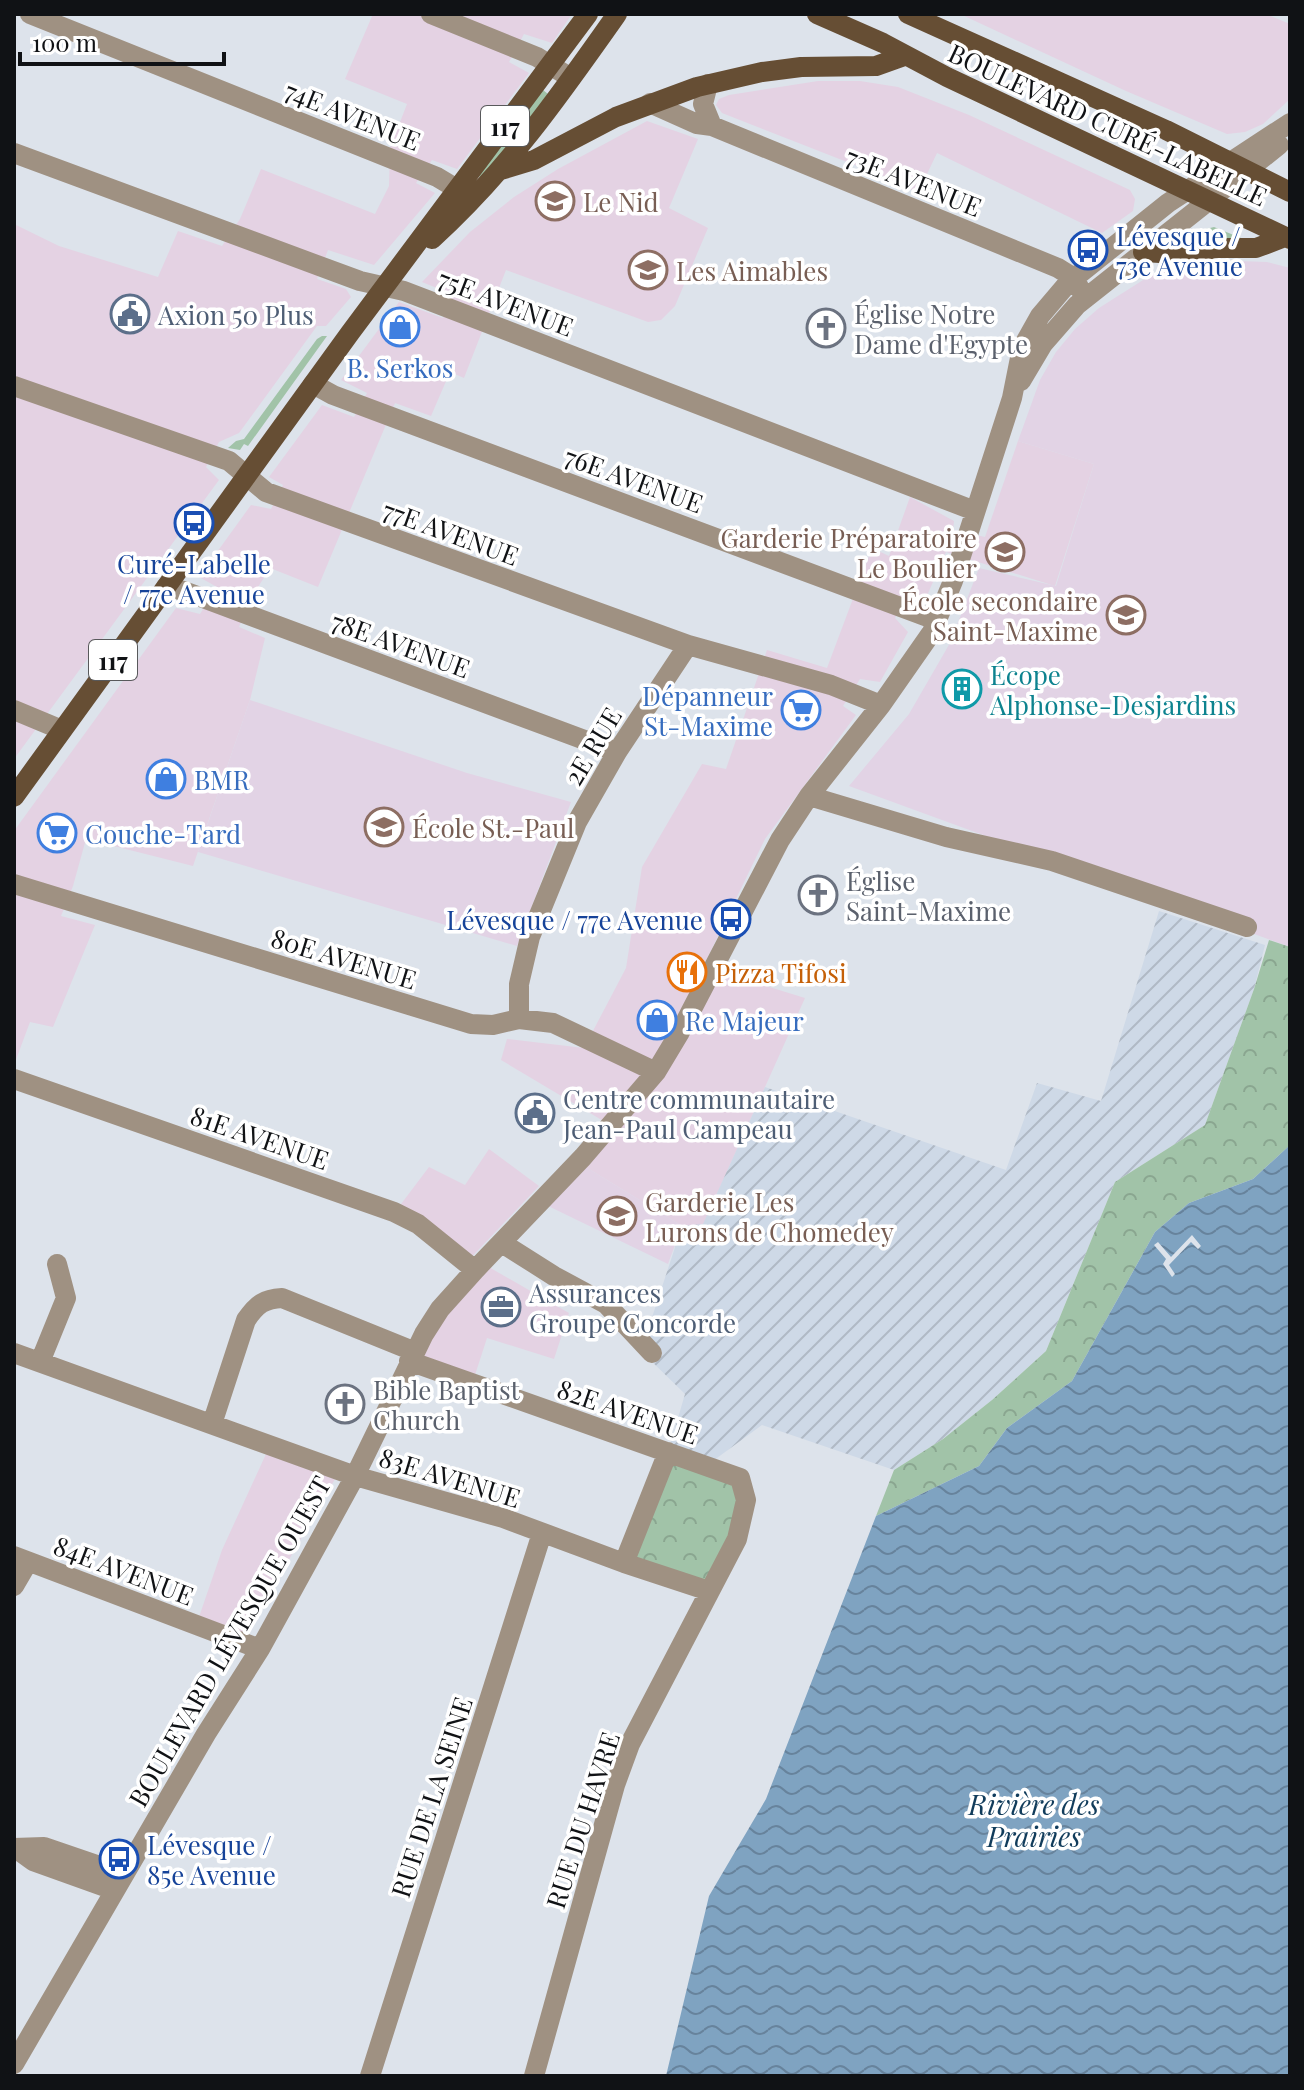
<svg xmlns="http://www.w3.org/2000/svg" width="1304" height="2090" viewBox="0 0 1304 2090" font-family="'Playfair Display',serif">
	<defs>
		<pattern id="industrial-furrows" width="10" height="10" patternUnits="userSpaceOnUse" patternTransform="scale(2)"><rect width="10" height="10" fill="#ced9e7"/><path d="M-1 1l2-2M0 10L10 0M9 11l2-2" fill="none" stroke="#b0b9c5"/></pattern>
		<pattern id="forest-crowns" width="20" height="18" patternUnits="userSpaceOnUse" patternTransform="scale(2)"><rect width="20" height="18" fill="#a1c3a8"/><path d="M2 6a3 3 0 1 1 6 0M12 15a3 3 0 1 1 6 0" fill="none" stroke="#8aa690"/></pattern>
		<pattern id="water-waves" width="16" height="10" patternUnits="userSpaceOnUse" patternTransform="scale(2)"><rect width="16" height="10" fill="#7fa3c1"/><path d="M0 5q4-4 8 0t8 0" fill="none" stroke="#67839c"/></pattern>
	</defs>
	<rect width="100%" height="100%" fill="#dde3eb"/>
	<path fill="#e4d2e3" d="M373 14H572L552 43 524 34 509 62 529 73 457 169 432 160 416 183 435 193 374 265 328 250 317 279 346 289 351 297 326 326H317L239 433 219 442 206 467 219 480 14 759V224L59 246 158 277 178 231 222 246 240 219 261 169 375 214 389 186 390 148 407 104 345 79Z
		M960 14H1266L1290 24V99L1263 124 1245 132 1227 134 1126 91Z
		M818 81H860L898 87 969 115 1130 190 1135 199 1133 211 1102 233 937 153 918 193 888 178 722 113 716 105 719 99 729 95Z
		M647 121 698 139 669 208 708 228 675 306 661 320 648 322 506 270 464 378 450 372 431 416 395 403 318 587 270 568 250 600 239 627 265 638 250 700 193 866 86 839 73 886 61 916 95 925 53 1027 30 1022 14 1065V831L176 608 200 614 217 587 199 577 251 505 271 509 283 485 269 477 322 405 354 417 367 393 341 380 399 302 443 318 449 293 422 282 470 232 514 197 558 169Z
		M1018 441 1094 464 1055 586 946 552 926 598 907 595 895 618 908 632 880 682 860 679 843 706 856 715 765 839 701 971 727 974 805 998 703 1225 682 1226 584 1166 605 1122 501 1060 507 1039 584 1048 626 968 642 867 702 764 726 769 767 650 827 668 872 548 889 556 910 497 954 521 953 530 985 537Z
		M489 1149 539 1186 464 1265 395 1212 429 1167 465 1185Z
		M487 1266 569 1313 554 1359 487 1338 475 1375 419 1356 451 1305Z
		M266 1454 335 1479 246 1635 199 1617 222 1550Z"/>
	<path fill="url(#industrial-furrows)" d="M1159 911 1265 945 1254 989 1205 1125 1115 1182 1046 1351 992 1400 943 1439 894 1470 762 1425 706 1466 668 1452 685 1394 641 1351 682 1226 703 1224 765 1087 1006 1170 1037 1083 1101 1101Z"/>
	<path fill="#e2d3e5" d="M1206 260 1267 262 1290 268V947L849 786 909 714 950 643 979 568 1056 586 1094 464 1018 441 1040 380 1056 352 1075 329 1099 308 1151 275Z
		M250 700 467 773 571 802 517 946 198 852Z
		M584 1166 682 1226 668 1264 546 1205Z"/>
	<path fill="#a1c3a8" d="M543 90 548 94 491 169 480 177 478 175Z
		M1214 227 1241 238 1192 247 1190 241 1206 229Z
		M322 336H327L248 446 244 444 240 450 228 448 236 441 244 439 317 339Z"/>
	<path fill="url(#forest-crowns)" d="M1269 940 1290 947V1145L1253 1179 1189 1203 1155 1232 1072 1381 1007 1428 979 1466 876 1516 894 1470 943 1439 992 1400 1046 1351 1115 1182 1205 1125 1254 989Z
		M668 1452 740 1478 746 1500 709 1591 624 1563Z"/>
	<path fill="url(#water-waves)" d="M1290 1145V2076H666L709 1896 766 1799 876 1516 979 1466 1007 1428 1072 1381 1155 1232 1189 1203 1253 1179Z"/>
	<path fill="#dde3eb" d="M1192 1235 1201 1246 1198 1249 1191 1242 1169 1265 1175 1274 1172 1277 1163 1264 1166 1259 1154 1245 1158 1242 1171 1257Z"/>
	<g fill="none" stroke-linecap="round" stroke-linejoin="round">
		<path stroke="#9f9182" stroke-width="20" d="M30 14 437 177 472 198
			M431 14 537 57 571 78
			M708 84 703 104 712 126
			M650 103 697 124 712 126 1058 268 1074 278 1085 298
			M14 153 360 281 404 291 975 511
			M1021 381 1043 344 1077 305 1279 145
			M313 384 333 395 938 621
			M14 386 229 461 266 492 688 645 831 685 881 705
			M166 587 184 591 617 752
			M14 710 62 730
			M809 796 946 837 1052 861 1247 927
			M14 884 471 1024 493 1025 519 1019 553 1023 656 1072
			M519 1019V984L530 937 577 822 617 752 688 645
			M14 1079 394 1212 418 1224 475 1270
			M502 1243 554 1276 606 1304 652 1353
			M14 1353 355 1476 503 1518 624 1563 709 1591
			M409 1361 740 1478 746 1500 737 1539 630 1744 615 1785 534 2076
			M40 1362 66 1298 57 1264
			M212 1424 246 1320C257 1304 264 1299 282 1298L413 1351
			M14 1556 260 1649
			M624 1563 668 1452
			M14 1586 28 1562
			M14 1848 44 1847 123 1874
			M15 1848 33 1861 114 1890
			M14 2064 206 1734 260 1649 355 1476 424 1334 440 1309 475 1270 583 1157 656 1072 680 1032 780 840 809 796 881 705 932 632 953 581 1012 398 1022 348 1040 316 1068 283 1168 203 1290 123
			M370 2076 542 1533"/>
		<path stroke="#664e34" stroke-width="20" d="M817 14 883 43 947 77 1290 239
			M908 14 1166 130 1290 192
			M501 170 534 160 616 117 697 87 762 72 801 67 876 66 904 56
			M432 239C506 172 560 95 617 14
			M1143 252 1177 254 1217 248H1256L1285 237
			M14 797 350 333 588 14"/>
	</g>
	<defs>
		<g id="school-ring" transform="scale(2)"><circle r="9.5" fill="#fff" stroke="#8d6e63" stroke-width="1.5"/><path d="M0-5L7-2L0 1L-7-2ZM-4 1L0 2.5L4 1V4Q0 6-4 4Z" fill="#8d6e63"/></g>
		<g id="bus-ring" transform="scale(2)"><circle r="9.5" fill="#fff" stroke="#1a4fb4" stroke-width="1.5"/><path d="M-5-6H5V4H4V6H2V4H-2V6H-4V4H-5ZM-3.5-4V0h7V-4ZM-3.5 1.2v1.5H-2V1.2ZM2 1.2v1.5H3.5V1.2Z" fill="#1a4fb4"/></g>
		<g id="civic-ring" transform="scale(2)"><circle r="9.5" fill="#fff" stroke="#5c6f8a" stroke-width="1.5"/><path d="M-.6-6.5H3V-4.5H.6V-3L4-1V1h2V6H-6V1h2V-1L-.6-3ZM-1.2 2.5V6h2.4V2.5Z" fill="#5c6f8a"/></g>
		<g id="shop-ring" transform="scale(2)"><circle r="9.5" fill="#fff" stroke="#3f7fe0" stroke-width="1.5"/><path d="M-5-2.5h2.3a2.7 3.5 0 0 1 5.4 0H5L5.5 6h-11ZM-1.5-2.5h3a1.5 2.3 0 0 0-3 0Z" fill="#3f7fe0"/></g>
		<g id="church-ring" transform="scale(2)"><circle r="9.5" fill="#fff" stroke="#6b7280" stroke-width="1.5"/><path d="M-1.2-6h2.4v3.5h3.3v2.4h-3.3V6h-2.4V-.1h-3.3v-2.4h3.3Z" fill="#6b7280"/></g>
		<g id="building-ring" transform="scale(2)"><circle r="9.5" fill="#fff" stroke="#0f9aa8" stroke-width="1.5"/><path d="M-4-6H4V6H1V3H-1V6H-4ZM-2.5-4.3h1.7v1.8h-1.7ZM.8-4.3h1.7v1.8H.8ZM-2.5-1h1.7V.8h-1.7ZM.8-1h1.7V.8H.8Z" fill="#0f9aa8"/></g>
		<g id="supermarket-ring" transform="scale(2)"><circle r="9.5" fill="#fff" stroke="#3f7fe0" stroke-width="1.5"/><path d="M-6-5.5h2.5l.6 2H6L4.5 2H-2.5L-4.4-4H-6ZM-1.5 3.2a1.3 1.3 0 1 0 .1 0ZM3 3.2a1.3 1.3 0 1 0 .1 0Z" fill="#3f7fe0"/></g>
		<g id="restaurant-ring" transform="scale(2)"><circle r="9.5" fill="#fff" stroke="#e8710a" stroke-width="1.5"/><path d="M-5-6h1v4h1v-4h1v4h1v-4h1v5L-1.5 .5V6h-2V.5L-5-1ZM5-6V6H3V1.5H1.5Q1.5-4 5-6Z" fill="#e8710a"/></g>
		<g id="office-ring" transform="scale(2)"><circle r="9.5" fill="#fff" stroke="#5c6f8a" stroke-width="1.5"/><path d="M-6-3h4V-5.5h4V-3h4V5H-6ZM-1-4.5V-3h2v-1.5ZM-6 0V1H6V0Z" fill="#5c6f8a"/></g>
	</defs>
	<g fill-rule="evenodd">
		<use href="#school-ring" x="555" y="201"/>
		<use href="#bus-ring" x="1088" y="250"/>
		<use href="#school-ring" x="648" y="270"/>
		<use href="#civic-ring" x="130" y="314"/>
		<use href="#shop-ring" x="400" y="327"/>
		<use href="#church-ring" x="826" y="328"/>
		<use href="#bus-ring" x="194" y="523"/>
		<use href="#school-ring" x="1005" y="552"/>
		<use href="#school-ring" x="1126" y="615"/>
		<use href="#building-ring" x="962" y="689"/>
		<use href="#supermarket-ring" x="801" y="710"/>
		<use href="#shop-ring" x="166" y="779"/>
		<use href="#school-ring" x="384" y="827"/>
		<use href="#supermarket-ring" x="57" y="833"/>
		<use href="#church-ring" x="818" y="895"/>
		<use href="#bus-ring" x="731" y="919"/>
		<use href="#restaurant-ring" x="687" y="972"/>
		<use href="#shop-ring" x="657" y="1020"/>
		<use href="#civic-ring" x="535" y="1113"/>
		<use href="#school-ring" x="617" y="1216"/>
		<use href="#office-ring" x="501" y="1307"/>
		<use href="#church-ring" x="345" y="1404"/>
		<use href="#bus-ring" x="119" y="1859"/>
	</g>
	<g text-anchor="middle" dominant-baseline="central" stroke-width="7" stroke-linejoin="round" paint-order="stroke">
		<g fill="#fff" stroke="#58595b" stroke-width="2">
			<rect x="481" y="106" width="48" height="40" rx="6"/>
			<rect x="89" y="640" width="48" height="40" rx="6"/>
		</g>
		<g font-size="24" font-weight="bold" fill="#101215">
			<text x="505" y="126">117</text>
			<text x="113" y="660">117</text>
		</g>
		<g font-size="26" fill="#101215" stroke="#fff">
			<text transform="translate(353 115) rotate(22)">74E AVENUE</text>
			<text transform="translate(1108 124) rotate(25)">BOULEVARD CURÉ-LABELLE</text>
			<text transform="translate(914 181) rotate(22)">73E AVENUE</text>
			<text transform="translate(506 302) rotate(21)">75E AVENUE</text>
			<text transform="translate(634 479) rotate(20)">76E AVENUE</text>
			<text transform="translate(451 532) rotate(20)">77E AVENUE</text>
			<text transform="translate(401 644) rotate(20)">78E AVENUE</text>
			<text transform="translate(592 746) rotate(-59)">2E RUE</text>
			<text transform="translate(344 958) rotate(17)">80E AVENUE</text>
			<text transform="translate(260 1137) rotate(19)">81E AVENUE</text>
			<text transform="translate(628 1411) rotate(19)">82E AVENUE</text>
			<text transform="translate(450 1477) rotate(17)">83E AVENUE</text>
			<text transform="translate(124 1570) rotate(21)">84E AVENUE</text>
			<text transform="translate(229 1641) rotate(-60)">BOULEVARD LÉVESQUE OUEST</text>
			<text transform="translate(431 1797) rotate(-72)">RUE DE LA SEINE</text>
			<text transform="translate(582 1820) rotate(-72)">RUE DU HAVRE</text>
		</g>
		<g font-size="26" fill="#785e54" stroke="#fff" text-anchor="start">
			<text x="583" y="201">Le Nid</text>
			<text x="676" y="270">Les Aimables</text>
			<text x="977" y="537" text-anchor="end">Garderie Préparatoire<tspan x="977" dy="30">Le Boulier</tspan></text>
			<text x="1098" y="600" text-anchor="end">École secondaire<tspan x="1098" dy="30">Saint-Maxime</tspan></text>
			<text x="412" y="827">École St.-Paul</text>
			<text x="645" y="1201">Garderie Les<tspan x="645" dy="30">Lurons de Chomedey</tspan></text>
		</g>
		<g font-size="26" fill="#164399" stroke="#fff" text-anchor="start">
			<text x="1116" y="235">Lévesque /<tspan x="1116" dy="30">73e Avenue</tspan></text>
			<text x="194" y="563" text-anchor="middle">Curé-Labelle<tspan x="194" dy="30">/ 77e Avenue</tspan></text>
			<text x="703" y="919" text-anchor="end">Lévesque / 77e Avenue</text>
			<text x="147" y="1844">Lévesque /<tspan x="147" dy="30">85e Avenue</tspan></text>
		</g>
		<g font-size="26" fill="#5b616d" stroke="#fff" text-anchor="start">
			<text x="854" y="313">Église Notre<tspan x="854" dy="30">Dame d'Egypte</tspan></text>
			<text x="846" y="880">Église<tspan x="846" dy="30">Saint-Maxime</tspan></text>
			<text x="373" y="1389">Bible Baptist<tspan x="373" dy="30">Church</tspan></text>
		</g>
		<g font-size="26" fill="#4e5e75" stroke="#fff" text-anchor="start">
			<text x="158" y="314">Axion 50 Plus</text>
			<text x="563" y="1098">Centre communautaire<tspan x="563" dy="30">Jean-Paul Campeau</tspan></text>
			<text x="529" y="1292">Assurances<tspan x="529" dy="30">Groupe Concorde</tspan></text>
		</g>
		<g font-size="26" fill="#366cbe" stroke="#fff" text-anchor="start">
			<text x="400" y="367" text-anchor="middle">B. Serkos</text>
			<text x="773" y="695" text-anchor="end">Dépanneur<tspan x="773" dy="30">St-Maxime</tspan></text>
			<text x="194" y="779">BMR</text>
			<text x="85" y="833">Couche-Tard</text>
			<text x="685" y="1020">Re Majeur</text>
		</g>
		<g font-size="26" fill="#0d838f" stroke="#fff" text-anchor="start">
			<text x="990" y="674">Écope<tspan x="990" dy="30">Alphonse-Desjardins</tspan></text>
		</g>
		<g font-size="26" fill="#c56008" stroke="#fff" text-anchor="start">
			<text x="715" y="972">Pizza Tifosi</text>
		</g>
		<g font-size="28" font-style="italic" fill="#113c5b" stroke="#fff">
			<text x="1034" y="1803">Rivière des<tspan x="1034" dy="32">Prairies</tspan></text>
		</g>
	</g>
	<rect width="1304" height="2090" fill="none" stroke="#101215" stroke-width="32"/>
	<path d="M20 52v12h204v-12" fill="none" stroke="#101215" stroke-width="4"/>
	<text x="32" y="52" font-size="24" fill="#101215" stroke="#ffffff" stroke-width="6" paint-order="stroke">100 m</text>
</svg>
